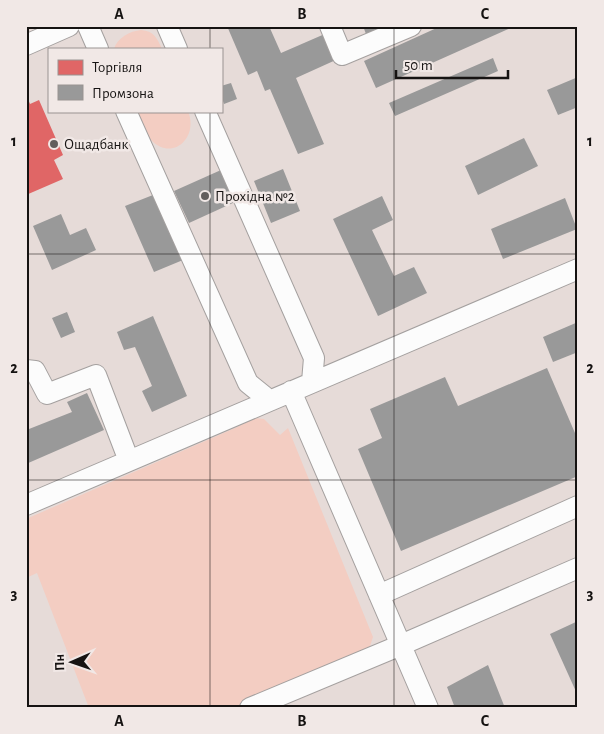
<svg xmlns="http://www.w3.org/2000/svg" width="604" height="734" viewBox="0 0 604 734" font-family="'Alegreya Sans',sans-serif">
	<rect width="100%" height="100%" fill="#eee9e9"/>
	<path fill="#e6dbd8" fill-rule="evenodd" d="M26 26H578V708H26ZM49 49H221V111H49Z"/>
	<path fill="#f3cdc2" d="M141 30C154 31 157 38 162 49H114C117 38 130 31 141 30Z
		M137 111H188C199 138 172 162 151 140 144 133 141 120 137 111Z
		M255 418 264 419 280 435 288 428 373 637 369 649 360 655 234 708H89L37 573 26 578V519L235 428Z"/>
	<path fill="#e06666" d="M26 94 30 104 39 100 63 155 54 160 63 179 26 195Z"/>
	<path fill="#999" d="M227 26H269L281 53 327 33 338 59 296 78 324 144 298 154 270 89 265 91 257 71 248 75Z
		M363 26H385L366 34Z
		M441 26H515L376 88 364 61Z
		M493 58 498 71 395 116 389 103Z
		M578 77V107L558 115 547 90Z
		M231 83 237 99 224 104 221 95V86Z
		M524 138 538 166 478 195 465 166Z
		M283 169 300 211 271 223 254 181Z
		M221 170 235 202 189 223 174 191Z
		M153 195 183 260 154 272 125 206Z
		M382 196 393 220 372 230 394 276 414 267 427 293 378 316 333 219Z
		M565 198 577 229 503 259 491 229Z
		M61 214 70 235 86 228 96 250 52 270 33 226Z
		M67 312 75 332 61 338 52 318Z
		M153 316 187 396 152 412 142 391 152 386 135 347 124 350 117 332Z
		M578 322V352L553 362 543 337Z
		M547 368 578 440V476L401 551 358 449 382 438 370 409 445 377 458 406Z
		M87 393 104 430 26 464V422L29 429 72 412 67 402Z
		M578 621V696L550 634Z
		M488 665 505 708H455L447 687Z"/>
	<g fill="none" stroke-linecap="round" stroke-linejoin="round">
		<g stroke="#a4a09f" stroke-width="22">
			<path id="minor" d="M88 26 98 49
				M167 26 177 49
				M330 26 342 55 411 26
				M26 45 69 26
				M126 111 248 383 269 400
				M205 111 314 358 312 382
				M26 370 35 371 47 394 96 375 129 461
				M291 391 428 708
				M26 505 578 269
				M379 595 578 506
				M250 708 401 645 578 568"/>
		</g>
		<use href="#minor" stroke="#fcfcfc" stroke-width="20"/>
	</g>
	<path fill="none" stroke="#161312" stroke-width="1" stroke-opacity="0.55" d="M210 26V49M394 26V708M210 111V708M26 254H578M26 480H578"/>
	<g fill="#625e5d" stroke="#f1e8e6" stroke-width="2">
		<circle cx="54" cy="144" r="5"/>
		<circle cx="205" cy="196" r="5"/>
	</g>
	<g text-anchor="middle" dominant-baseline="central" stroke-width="5" stroke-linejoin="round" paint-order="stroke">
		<g font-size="15" fill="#161312" stroke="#f1e8e6" text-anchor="start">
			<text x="64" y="144">Ощадбанк</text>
			<text x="215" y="196">Прохідна №2</text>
		</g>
	</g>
	<rect width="604" height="734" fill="none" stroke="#f1e8e6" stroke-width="55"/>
	<rect x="48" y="48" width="175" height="65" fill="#f1e8e6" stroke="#999391"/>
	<rect x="58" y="60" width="25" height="15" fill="#e06666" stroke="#999391"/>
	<text x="92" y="72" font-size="15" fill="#161312">Торгівля</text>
	<rect x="58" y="85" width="25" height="15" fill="#999999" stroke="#999391"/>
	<text x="92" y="98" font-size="15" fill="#161312">Промзона</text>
	<g transform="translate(72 662) rotate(268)" stroke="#f1e8e6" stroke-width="4" paint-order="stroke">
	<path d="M0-4L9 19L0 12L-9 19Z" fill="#161312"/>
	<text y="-8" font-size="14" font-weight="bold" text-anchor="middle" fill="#161312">Пн</text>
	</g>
	<path d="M396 70v8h112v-8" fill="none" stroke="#161312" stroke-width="2.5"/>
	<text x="404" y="70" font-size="15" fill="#161312" stroke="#f1e8e6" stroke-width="4" paint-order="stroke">50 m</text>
	<rect x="28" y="28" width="548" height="678" fill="none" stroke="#161312" stroke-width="2"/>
	<g font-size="16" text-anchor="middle" font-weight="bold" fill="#161312">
		<text x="119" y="19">A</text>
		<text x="302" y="19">B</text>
		<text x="485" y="19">C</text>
		<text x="14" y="146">1</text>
		<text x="590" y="146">1</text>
		<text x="14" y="373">2</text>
		<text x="590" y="373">2</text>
		<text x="14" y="599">3</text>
		<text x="590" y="599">3</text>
		<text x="119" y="726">A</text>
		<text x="302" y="726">B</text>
		<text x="485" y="726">C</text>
	</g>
</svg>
